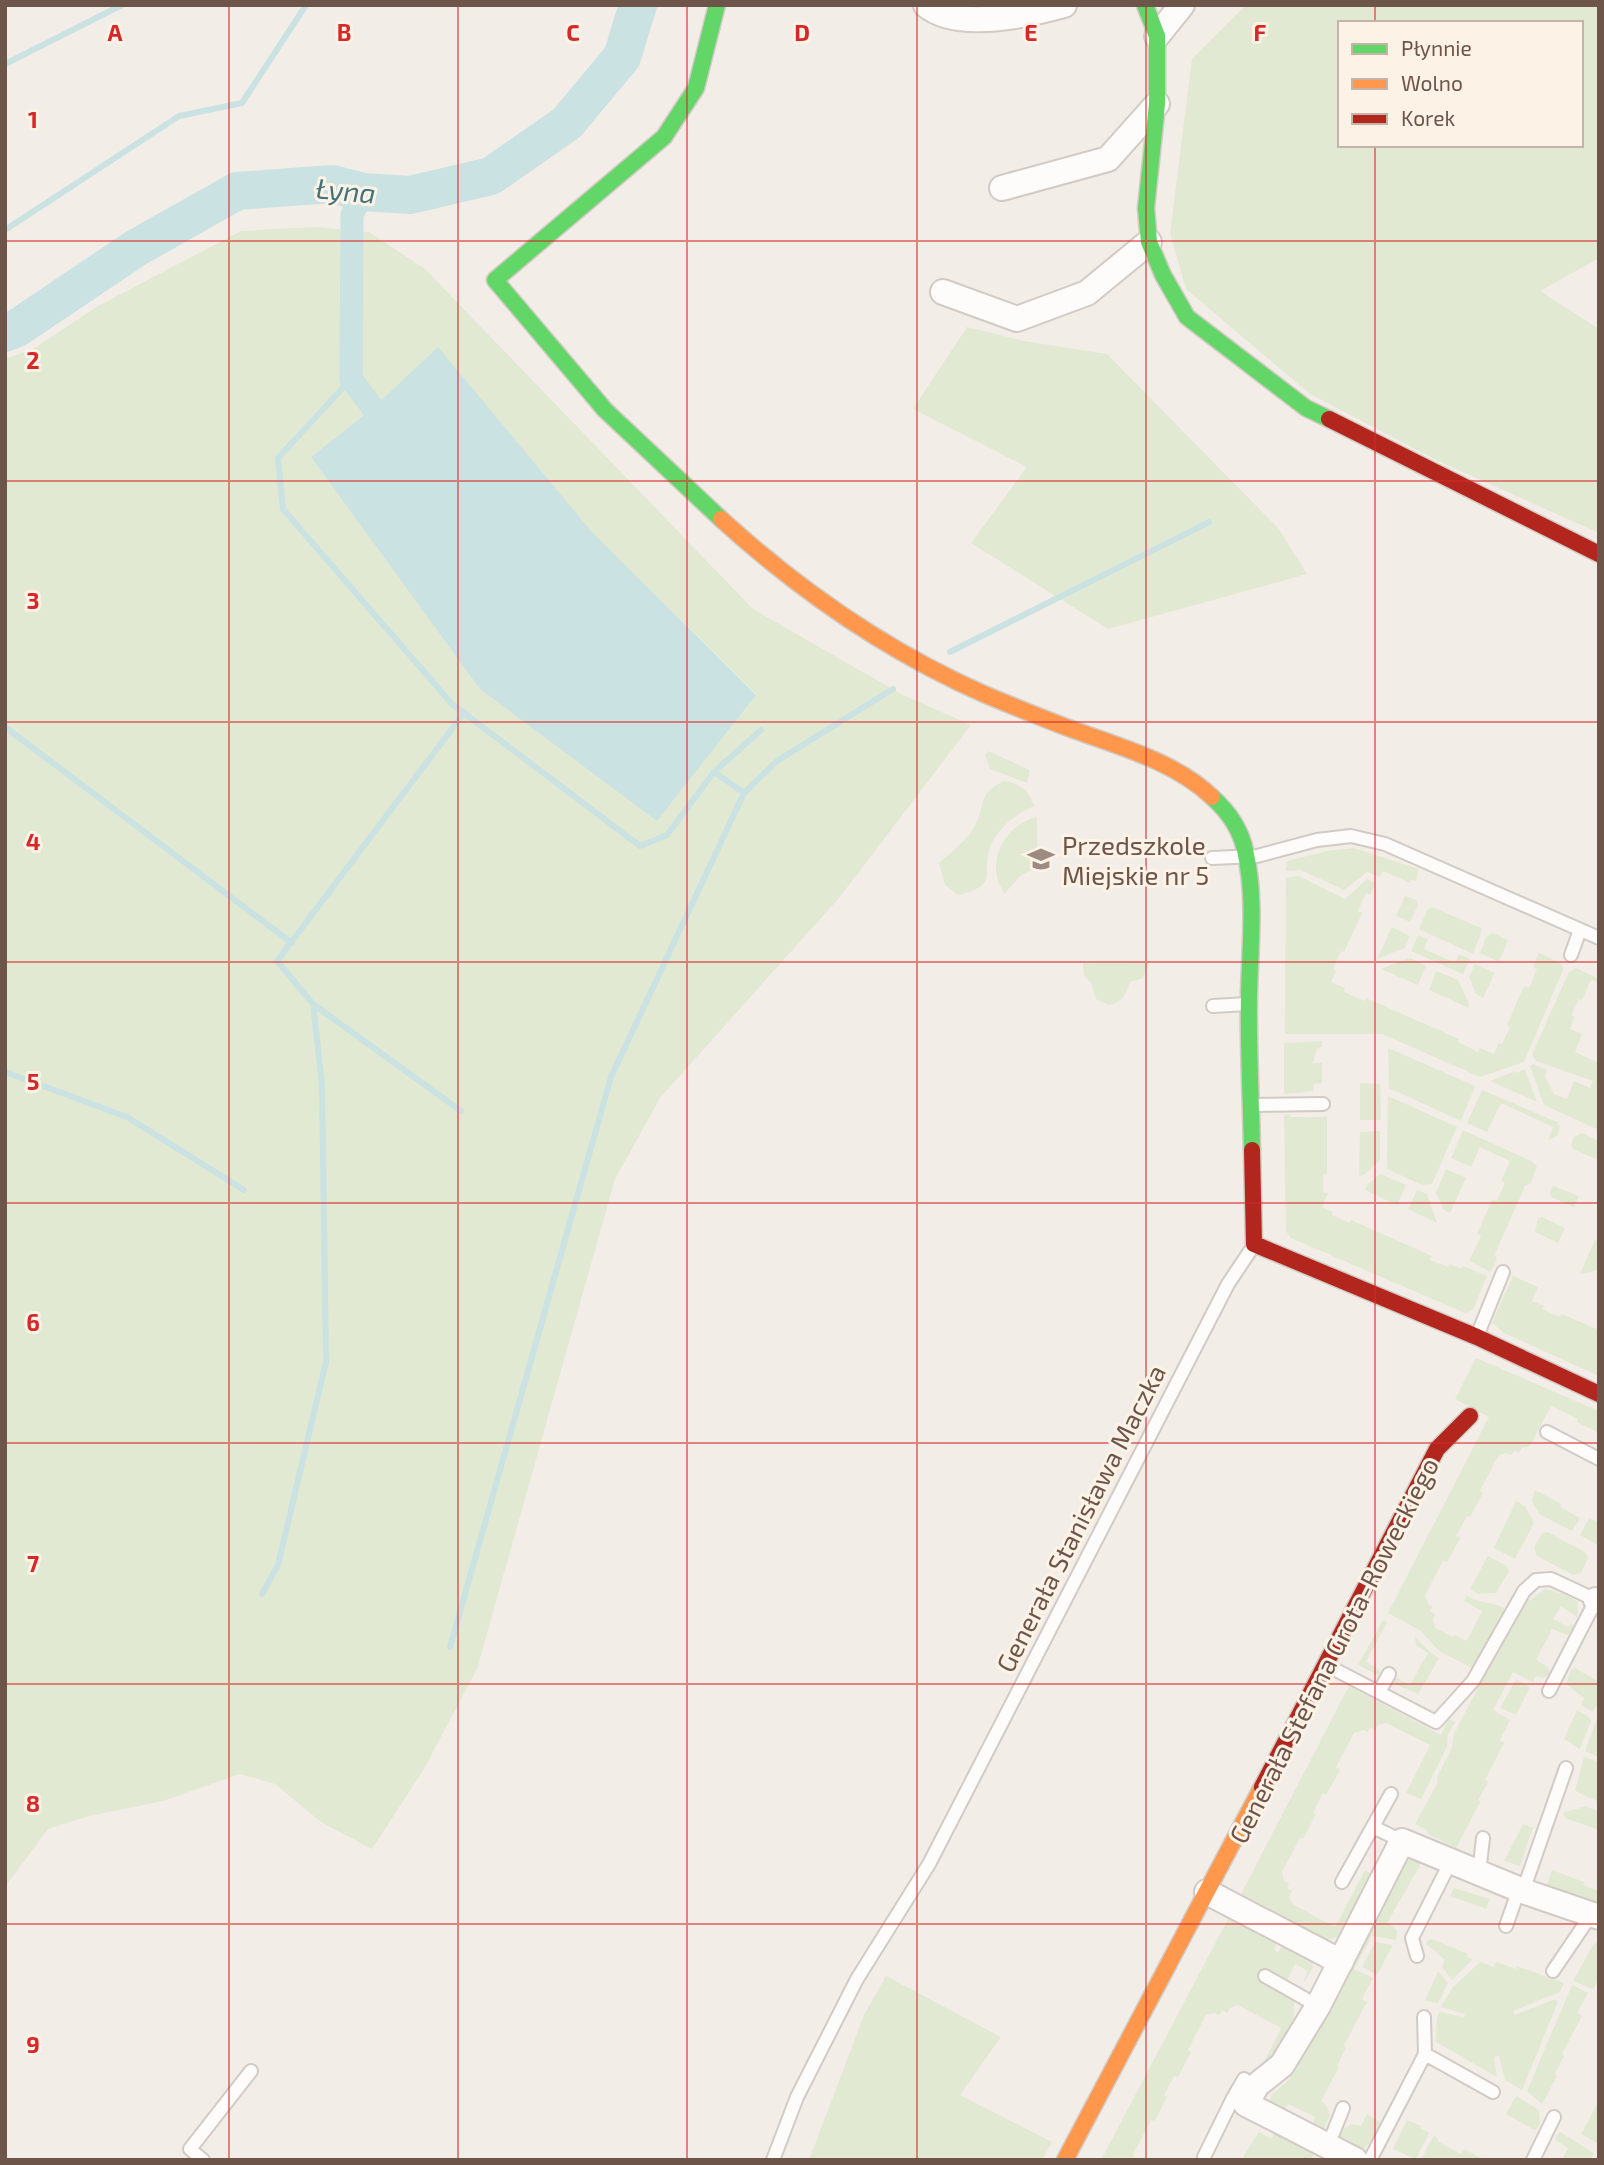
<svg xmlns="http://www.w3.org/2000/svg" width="1604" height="2165" viewBox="0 0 1604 2165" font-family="'Exo 2',sans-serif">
	<rect width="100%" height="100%" fill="#f3ede7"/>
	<path fill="#e1e9d2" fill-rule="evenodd" d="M1246 5H1599V258L1540 291 1599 329V533L1438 461 1310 394 1186 289 1170 233 1192 59ZM1340 23H1581V145H1340Z
		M316 227 369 232 425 269 753 609 901 694 971 725 839 898 660 1098 615 1179 477 1669 424 1769 372 1849 321 1822 275 1784 240 1774 163 1801 89 1816 48 1829 5 1887V359L33 349 98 306 241 231ZM373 408 591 531 756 694 657 821 311 457Z
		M967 327 1024 341 1107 354 1279 529 1307 574 1108 629 971 543 1027 467 913 409Z
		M988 751 1030 770 1027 783 990 769 985 755Z
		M1004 781C1021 784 1028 789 1034 806 1011 816 988 836 987 863 986 871 989 878 983 884 976 891 966 893 958 895L945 885 939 863C951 853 967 840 975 826 986 805 977 793 1004 781Z
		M1037 817 1038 867 1020 876 1004 894C1001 887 997 879 996 872 994 845 1013 823 1037 817Z
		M1354 848 1419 869 1416 881 1411 880 1410 883 1383 871 1380 877 1367 872 1344 890 1301 870 1286 871 1287 861 1327 851Z
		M1299 876 1345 899 1367 879 1375 883 1370 895 1366 893 1358 911 1362 913 1344 952 1341 951 1333 969 1336 971 1331 982 1345 988 1344 992 1364 1001 1366 998 1459 1039 1458 1042 1478 1052 1480 1048 1494 1054 1499 1043 1502 1044 1510 1027 1507 1025 1524 986 1529 988 1537 969 1533 967 1539 953 1562 964 1563 970 1524 1062 1480 1077 1382 1034H1285L1286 878Z
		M1405 896 1416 900 1418 905 1410 922 1396 916Z
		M1432 907 1481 928V933L1473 954 1419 929 1427 910Z
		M1392 927 1410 936 1405 948 1377 959Z
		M1492 933 1508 940 1499 962 1480 953 1486 937Z
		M1418 935 1428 939 1424 949 1455 963 1459 954 1470 959 1463 974 1411 951Z
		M1410 958 1426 966 1418 985 1381 969Z
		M1083 962 1085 963 1150 962 1143 978 1130 982C1127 994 1122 1002 1109 1005L1096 999 1091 983 1084 975Z
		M1475 964 1495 973 1483 998 1476 994 1469 977Z
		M1576 968 1599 979V983L1591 980 1582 1000 1579 999 1571 1015 1575 1017 1570 1029 1582 1034 1575 1052 1599 1063V1130L1544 1105 1530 1066 1533 1064 1547 1070 1545 1077 1554 1094 1567 1099 1574 1081 1590 1088 1593 1081 1536 1061 1532 1054 1569 972Z
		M1436 971 1458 980 1469 1003V1008L1429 990Z
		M1322 1041V1047L1317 1049 1313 1063H1322V1083L1314 1084 1313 1091 1284 1094V1043Z
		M1388 1048 1475 1086 1461 1121 1389 1088Z
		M1525 1069 1537 1102 1490 1081 1515 1071 1517 1073Z
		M1360 1083 1380 1084 1381 1120H1360Z
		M1482 1090 1557 1122 1560 1127 1557 1136 1548 1140 1553 1127 1501 1103 1487 1132 1467 1123Z
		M1388 1096 1457 1127 1432 1184 1422 1185 1387 1169Z
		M1290 1114 1291 1117H1327V1174L1323 1175V1192L1328 1193 1322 1207 1333 1212 1332 1215 1350 1223 1351 1220 1432 1256 1430 1260 1448 1267 1450 1264 1461 1269 1463 1266 1487 1276 1473 1310 1465 1313 1291 1238 1286 1231 1284 1115Z
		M1463 1130 1531 1161 1537 1166 1531 1183 1525 1186 1495 1254 1497 1259 1491 1272 1469 1261 1481 1236 1477 1234 1492 1200 1497 1201 1505 1183 1501 1181 1510 1161 1480 1147 1471 1167 1451 1158Z
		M1380 1131V1160L1365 1174 1359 1176 1360 1132Z
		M1582 1133 1599 1141V1152L1596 1159 1573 1149 1571 1145 1574 1137Z
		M1446 1169 1466 1178 1450 1213 1444 1210 1436 1193Z
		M1380 1174 1406 1185 1397 1205 1365 1190 1367 1185Z
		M1553 1186 1579 1196 1574 1207 1551 1197 1550 1193Z
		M1417 1190 1427 1194 1437 1223 1408 1209Z
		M1542 1217 1565 1228 1558 1243 1535 1232 1538 1218Z
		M1595 1240 1599 1242V1270L1580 1274Z
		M1513 1276 1538 1287 1532 1301 1544 1306 1542 1309 1560 1317 1562 1314 1599 1330V1376L1504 1333 1492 1323Z
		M1476 1358 1599 1411V1433L1577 1422 1578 1419 1551 1406 1530 1446 1522 1448 1519 1453 1514 1451 1511 1455 1506 1453 1498 1456 1480 1491 1483 1493 1470 1517 1467 1516 1456 1536 1460 1538 1447 1562 1443 1561 1425 1595 1428 1604 1433 1607 1430 1611 1435 1614 1433 1619 1435 1628 1453 1637 1455 1635 1467 1641 1482 1611 1464 1601 1467 1596C1480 1604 1491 1601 1504 1608V1617L1474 1669 1439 1651 1421 1631 1388 1613 1489 1417 1455 1399Z
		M1535 1490 1562 1504 1560 1507 1580 1518 1572 1531 1539 1514 1532 1500Z
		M1516 1501 1525 1506 1534 1523 1515 1559 1494 1548Z
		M1589 1518 1599 1523V1546L1580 1535Z
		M1547 1532 1585 1552 1588 1558 1581 1573 1573 1575 1537 1556 1534 1548 1541 1534Z
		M1488 1556 1507 1566 1509 1571 1496 1593 1478 1594 1470 1589Z
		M1545 1589 1564 1594 1578 1602 1577 1617 1561 1606 1553 1619 1568 1627 1571 1624 1574 1625 1568 1635 1552 1629 1536 1660 1548 1667 1550 1674 1543 1678 1536 1676 1533 1682 1513 1672 1493 1710 1510 1720 1500 1740 1504 1743 1485 1780 1488 1782 1478 1800 1480 1802 1456 1848 1428 1834 1427 1830 1415 1824 1438 1782 1437 1777 1452 1748 1454 1734 1521 1606Z
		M1383 1620 1387 1622 1366 1662 1380 1670 1378 1675 1358 1665Z
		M1415 1637 1430 1652 1439 1658 1418 1694 1393 1683 1395 1677 1410 1685 1428 1653 1416 1645Z
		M1575 1668 1599 1682V1701L1593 1712 1581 1705 1584 1698 1566 1684 1571 1670Z
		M1516 1679 1530 1687 1516 1715 1500 1708Z
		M1349 1686 1441 1735 1449 1719 1455 1722 1448 1734 1447 1747 1421 1799 1406 1793 1430 1745 1386 1723 1378 1725 1375 1730 1370 1727 1368 1732 1363 1730 1354 1733 1336 1767 1340 1770 1326 1795 1323 1793 1313 1813 1316 1814 1303 1839 1300 1838 1282 1872 1284 1881 1289 1883 1287 1888 1292 1891 1289 1896 1292 1904 1335 1927 1365 1870 1370 1873 1371 1876 1341 1933 1336 1938 1327 1939 1241 1894Z
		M1577 1710 1589 1717 1591 1721 1580 1749 1564 1739Z
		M1599 1713V1802L1575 1791 1584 1757 1598 1762V1757L1585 1751Z
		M1586 1806 1599 1812V1830L1565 1818 1563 1813Z
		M1523 1824 1533 1828 1520 1866 1504 1861Z
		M1418 1854 1426 1855 1387 1923 1397 1930 1396 1940 1372 1936 1354 1969 1373 1978 1362 1999 1367 2002 1344 2045 1346 2047 1337 2066 1339 2067 1321 2101 1327 2106 1330 2115 1323 2132 1312 2127 1315 2117 1288 2104 1284 2111 1270 2101 1271 2095 1289 2080 1298 2064 1404 1863Z
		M1552 1870 1584 1882 1583 1885 1599 1891V1906L1548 1889 1547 1885Z
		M1454 1888 1490 1899 1486 1909 1450 1896Z
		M1228 1919 1277 1943 1274 1949 1278 1952 1282 1946 1311 1961 1313 1967 1305 1981 1304 1980 1308 1971 1295 1964 1285 1985 1266 1975 1262 1982 1294 1999V2025L1268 2064 1264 2062 1281 2028 1238 2005 1230 2008 1227 2013 1222 2010 1219 2015 1214 2013 1206 2015 1188 2050 1191 2052 1178 2077 1174 2076 1164 2095 1167 2097 1155 2121 1151 2120 1133 2154 1135 2160H1101Z
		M1432 1939 1468 1954 1467 1957 1473 1959 1452 1980 1442 1967 1445 1960 1426 1944 1428 1940Z
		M1599 1941V1978L1593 1989 1573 1981 1593 1945Z
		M1375 1942 1393 1945 1377 1975 1362 1967Z
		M1480 1962 1494 1967 1496 1962 1516 1969 1517 1966 1564 1983 1560 1992 1513 2011 1515 2015 1555 1999 1558 2002 1522 2090 1505 2080 1499 2056 1494 2057 1497 2077 1436 2042 1437 2017 1440 2012 1464 2017 1465 2014 1441 2007 1452 1988Z
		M1438 1971 1448 1983 1438 2003 1425 2001Z
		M886 1976 1001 2037 960 2095 1052 2142 1042 2160H809L864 2015Z
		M1572 1985 1588 1993 1577 2013 1582 2016 1562 2054 1564 2056 1555 2074 1557 2076 1542 2104 1527 2091Z
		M1516 2096 1539 2110 1540 2123 1538 2128 1534 2130 1506 2114Z
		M1599 2101V2139L1597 2143 1581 2134Z
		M1367 2114 1380 2122C1374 2134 1371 2147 1357 2152L1339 2139 1345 2128 1351 2124 1361 2126Z
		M1407 2120 1421 2126 1420 2128 1429 2133 1416 2159 1393 2149Z
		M1259 2132 1271 2139 1274 2134 1315 2151 1311 2160H1249L1243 2157Z
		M1560 2132 1594 2153 1590 2160H1562L1568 2148 1556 2140V2136Z
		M1434 2135 1438 2138 1437 2141 1461 2154 1464 2149 1483 2159 1484 2157 1490 2160H1421Z"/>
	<path fill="#cae2e2" d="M438 347 591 531 756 695 657 821 480 689 311 457 373 408Z"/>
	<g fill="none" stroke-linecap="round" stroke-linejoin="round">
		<path stroke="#cae2e2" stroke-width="6" d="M5 64 122 5
			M5 230 179 116 242 103 306 5
			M351 379 278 458 283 509 452 704 640 846 667 835 714 772 761 730
			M950 652 1209 522
			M5 727 292 943
			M714 772 744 793
			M5 1072 127 1117 244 1190
			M461 1111 313 1004 277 961 464 713
			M262 1594 278 1565 326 1362 322 1084 313 1004
			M450 1647 611 1077 744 793 777 761 893 689"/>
		<path stroke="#cae2e2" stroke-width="23" d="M363 192 352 215 351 379 373 408"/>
		<path stroke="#cae2e2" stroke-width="38" d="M5 333 17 328 136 248 237 191 332 184 363 192 410 195 491 176 567 123 622 57 638 5"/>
		<g stroke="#d2cac5" stroke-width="16">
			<path id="lane" d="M1212 858 1257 856 1317 840 1351 836 1385 844 1599 938
				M1571 955 1580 930
				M1213 1006 1247 1004
				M1251 1105 1323 1104
				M1477 1336 1503 1272
				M1547 1432 1599 1459
				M1330 1667 1436 1722 1473 1681 1524 1591 1536 1580 1551 1579 1596 1600 1549 1691
				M1379 1692 1389 1674
				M1373 1827 1402 1841
				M1479 1873 1483 1838
				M1342 1882 1391 1794
				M1523 1891 1566 1768
				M1506 1926 1519 1889
				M1417 1956 1412 1938 1451 1861
				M1553 1971 1591 1915
				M1265 1976 1318 2006
				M1425 2054 1493 2092
				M1233 2098 1244 2079
				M1328 2146 1343 2108
				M1204 2157 1233 2098 1246 2104
				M203 2160 190 2149 251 2071
				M773 2160 797 2097 857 1979 929 1864 1228 1284 1254 1245
				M1370 2160 1425 2054 1424 2017
				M1533 2160 1554 2117"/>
		</g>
		<g stroke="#d2cac5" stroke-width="28">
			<path id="street" d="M926 5C957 31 1028 15 1064 5
				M1157 36 1182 5
				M1002 188 1108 159 1157 104
				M943 292 1017 319 1087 293 1149 242
				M1596 1600 1599 1601
				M1207 1892 1341 1962
				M1355 2160 1246 2104 1257 2085 1282 2065 1318 2006 1402 1841 1523 1891 1599 1917"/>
		</g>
		<g stroke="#d2cac4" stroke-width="19">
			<path id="fast" d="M717 5 696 88 664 137 495 280 605 410 721 519
				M1145 5 1157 36V104L1146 208 1149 242 1163 275 1187 317 1306 408 1329 419
				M1212 797C1229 812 1240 828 1245 850 1256 897 1250 947 1249 995 1248 1046 1251 1098 1252 1150"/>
		</g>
		<g stroke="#d2cac4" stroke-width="19">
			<path id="slow" d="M721 519C800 591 888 652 986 695 1015 707 1044 719 1074 730 1120 747 1176 762 1212 797
				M1065 2160 1262 1787"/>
		</g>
		<g stroke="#d2cac4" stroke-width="19">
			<path id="jam" d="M1329 419 1599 554
				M1252 1150 1254 1244 1477 1337 1599 1394
				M1262 1787 1437 1449 1470 1416"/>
		</g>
		<use href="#lane" stroke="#fdfcfb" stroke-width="12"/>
		<use href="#street" stroke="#fdfcfb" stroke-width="24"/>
		<use href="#fast" stroke="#63d668" stroke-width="16"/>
		<use href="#slow" stroke="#ff974d" stroke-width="16"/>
		<use href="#jam" stroke="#b3261e" stroke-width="16"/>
	</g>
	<path fill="none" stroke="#d62828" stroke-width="2" stroke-opacity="0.55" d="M229 5V2160M458 5V2160M687 5V2160M917 5V2160M1146 5V2160M1375 5V23M1375 145V2160M5 241H1599M5 481H1599M5 722H1599M5 962H1599M5 1203H1599M5 1443H1599M5 1684H1599M5 1924H1599"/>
	<defs>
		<g id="school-bare" transform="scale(2.1)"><path d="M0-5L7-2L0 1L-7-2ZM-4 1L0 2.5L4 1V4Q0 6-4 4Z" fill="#9d8a81" stroke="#fdf2e6" stroke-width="2.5" paint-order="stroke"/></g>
	</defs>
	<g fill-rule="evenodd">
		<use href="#school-bare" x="1041" y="859"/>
	</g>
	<g text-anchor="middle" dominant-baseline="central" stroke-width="6" stroke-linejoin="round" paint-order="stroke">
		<g font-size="26" fill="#6e554a" stroke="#fdf2e6" text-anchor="start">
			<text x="1062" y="844">Przedszkole<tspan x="1062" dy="30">Miejskie nr 5</tspan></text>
		</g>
		<g font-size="26" fill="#6e554a" stroke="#fdf2e6">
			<text transform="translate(1080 1518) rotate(-63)">Generała Stanisława Maczka</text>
			<text transform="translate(1333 1650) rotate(-63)">Generała Stefana Grota-Roweckiego</text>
		</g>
		<g font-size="28" font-style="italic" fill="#437379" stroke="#fdf2e6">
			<text transform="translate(346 190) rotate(5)">Łyna</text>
		</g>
	</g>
	<g font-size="23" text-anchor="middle" font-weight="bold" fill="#d62828" stroke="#fdf2e6" stroke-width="6" stroke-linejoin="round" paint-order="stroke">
		<text x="115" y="41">A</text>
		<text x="344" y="41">B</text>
		<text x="573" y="41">C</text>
		<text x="802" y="41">D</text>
		<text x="1031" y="41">E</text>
		<text x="1260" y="41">F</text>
		<text x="33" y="128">1</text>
		<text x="33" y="369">2</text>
		<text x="33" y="609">3</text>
		<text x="33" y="850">4</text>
		<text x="33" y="1090">5</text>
		<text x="33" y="1331">6</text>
		<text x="33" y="1572">7</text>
		<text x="33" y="1812">8</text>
		<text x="33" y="2053">9</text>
	</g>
	<rect width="1604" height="2165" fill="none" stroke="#6e554a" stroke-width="14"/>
	<rect x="1338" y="21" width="245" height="126" fill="#fdf2e6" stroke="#c4b3a8" stroke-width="2"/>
	<rect x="1352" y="44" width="35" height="10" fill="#63d668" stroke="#c4b3a8" stroke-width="2"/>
	<text x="1401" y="56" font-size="21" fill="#6e554a">Płynnie</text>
	<rect x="1352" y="79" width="35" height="10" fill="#ff974d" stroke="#c4b3a8" stroke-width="2"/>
	<text x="1401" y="91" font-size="21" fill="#6e554a">Wolno</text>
	<rect x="1352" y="114" width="35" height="10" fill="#b3261e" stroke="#c4b3a8" stroke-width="2"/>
	<text x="1401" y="126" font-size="21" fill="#6e554a">Korek</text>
</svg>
